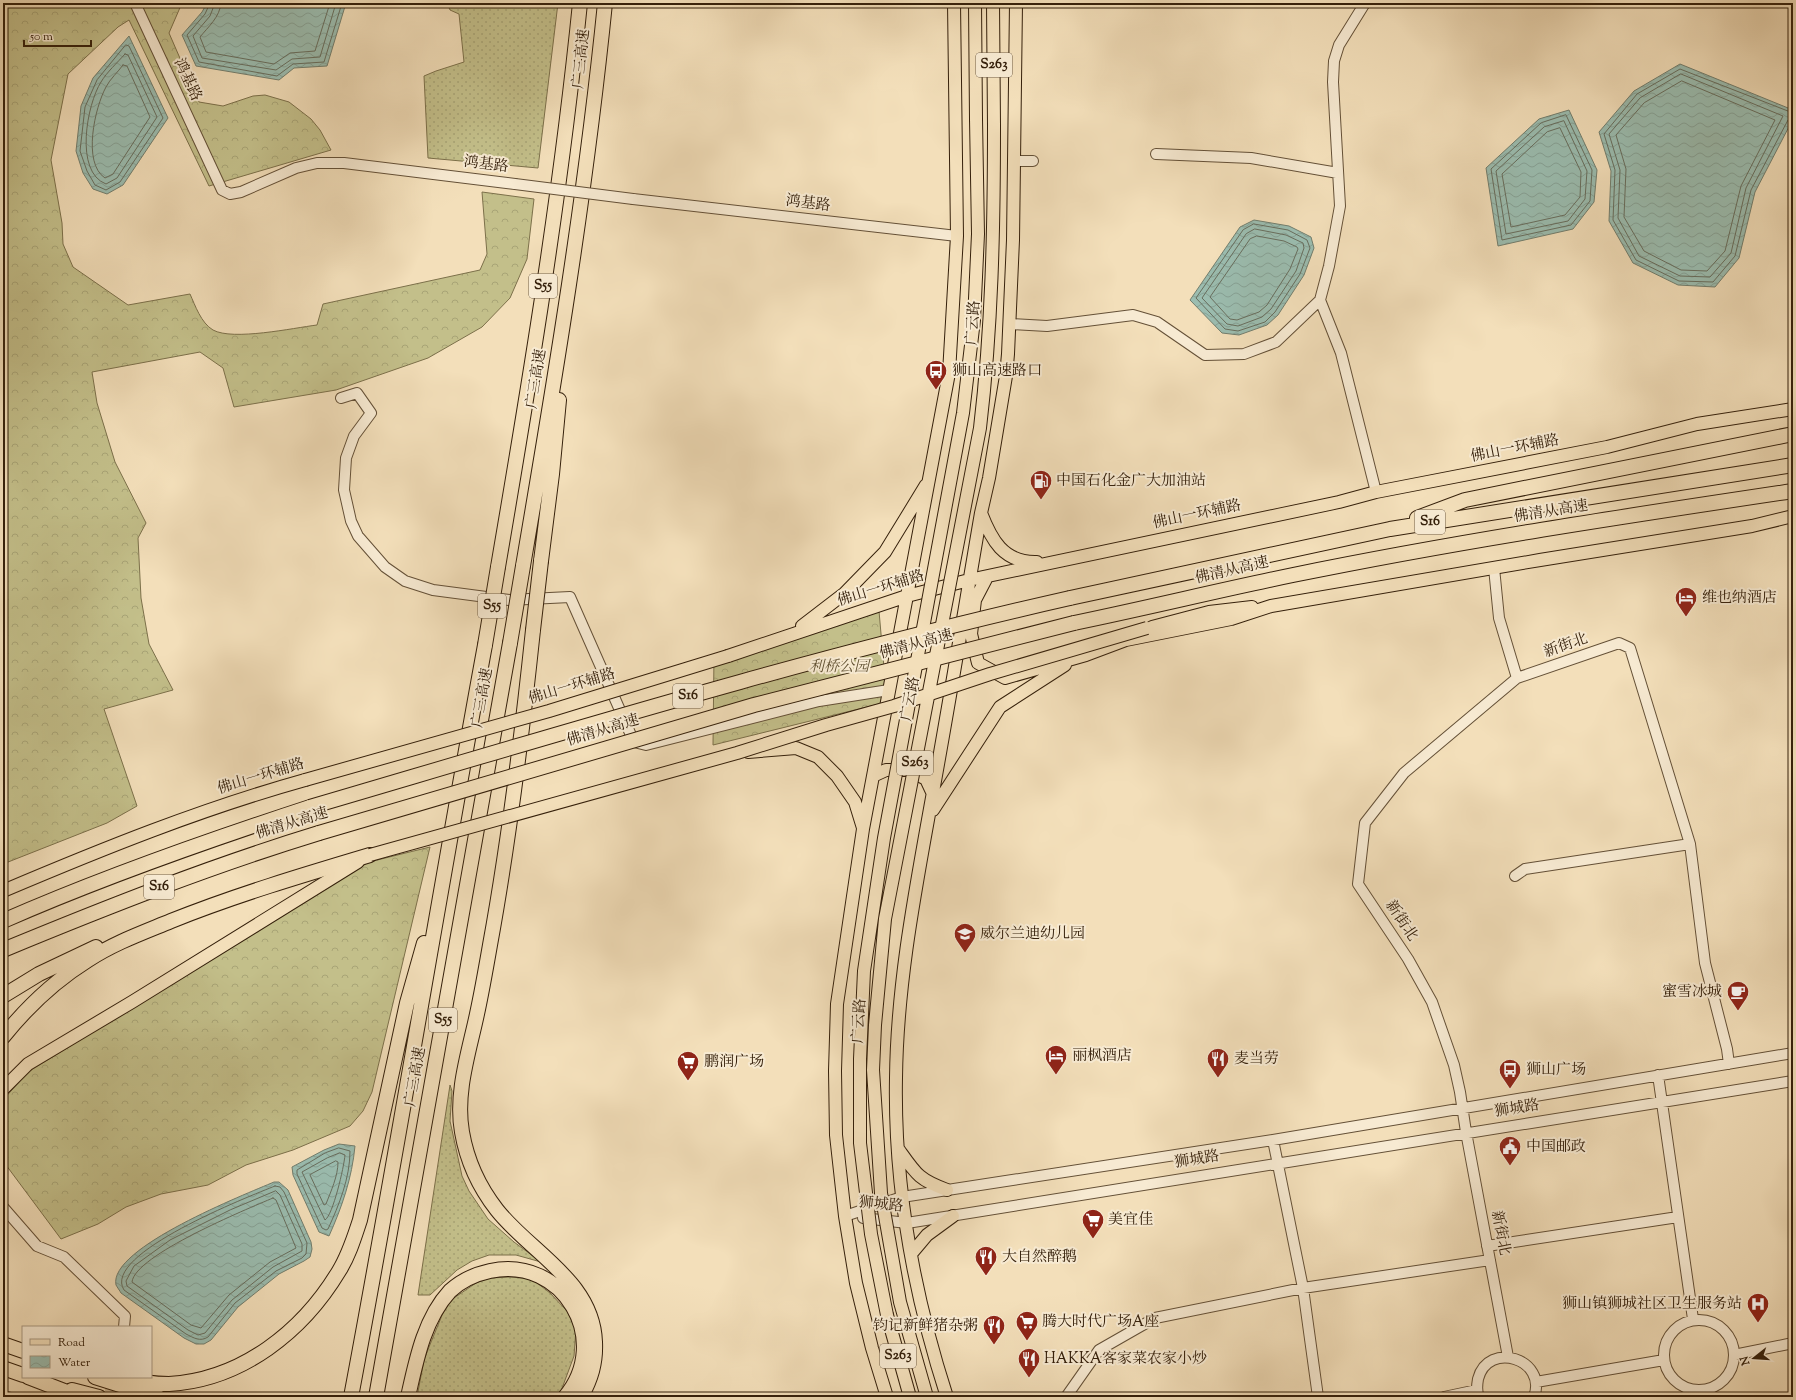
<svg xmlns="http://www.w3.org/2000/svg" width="1796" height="1400" viewBox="0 0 1796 1400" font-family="'Sorts Mill Goudy','Noto Serif SC',serif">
	<defs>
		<pattern id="grass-dots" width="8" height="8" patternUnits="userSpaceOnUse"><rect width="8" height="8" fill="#c3bf8a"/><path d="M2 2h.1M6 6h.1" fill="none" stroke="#a8a476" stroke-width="1.8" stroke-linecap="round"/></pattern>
		<pattern id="forest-crowns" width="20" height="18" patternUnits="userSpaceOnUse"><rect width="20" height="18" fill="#c3bf8a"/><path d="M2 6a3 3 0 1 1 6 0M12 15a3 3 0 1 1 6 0" fill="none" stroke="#a8a476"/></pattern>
		<pattern id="water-waves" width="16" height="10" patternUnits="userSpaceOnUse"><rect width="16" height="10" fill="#9bbdb0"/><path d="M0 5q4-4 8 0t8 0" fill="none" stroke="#86a296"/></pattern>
	</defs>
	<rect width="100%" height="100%" fill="#f3dfba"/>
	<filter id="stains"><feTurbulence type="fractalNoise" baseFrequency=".005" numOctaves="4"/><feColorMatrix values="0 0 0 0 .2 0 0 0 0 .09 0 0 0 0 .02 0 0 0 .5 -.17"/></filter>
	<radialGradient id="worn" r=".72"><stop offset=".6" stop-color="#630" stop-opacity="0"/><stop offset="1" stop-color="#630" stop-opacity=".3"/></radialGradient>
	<path fill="url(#grass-dots)" stroke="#7c704a" d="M447 3H558L538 168 428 158 424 76 436 71 464 62 459 14 450 10Z
		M450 1085 452 1091 450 1121 462 1176 469 1191 488 1219 514 1242 541 1262 516 1255H489L472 1261 457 1270 430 1295H418Z
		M511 1277 532 1279 550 1293 567 1311 576 1329 574 1356 561 1391 553 1397H417L424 1360 429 1347 445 1308 451 1300 476 1283 489 1278Z"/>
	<path fill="url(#forest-crowns)" stroke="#7c704a" d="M3 3H182L169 33 199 102 223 106 253 96 265 95 289 102 311 119 320 130 331 150 209 186 129 20 118 27 68 74 51 160 62 223 63 244 73 267 128 305 190 294C195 305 201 323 213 330 233 341 293 328 317 325L323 304 480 270 487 254 482 192 534 199 527 259 510 298 482 327 428 358 336 390 234 407 223 368 200 352 92 372 97 403 115 462 146 523 138 538 141 598 149 644 173 690 104 709 137 806 107 823 3 864Z
		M879 611 887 702 713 745 714 655Z
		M430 847 372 1092 363 1111 350 1126 293 1150 246 1165 208 1185 161 1194 126 1207 98 1224 61 1239 3 1161V1100L28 1072 369 862Z
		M3 1390 27 1397H3Z"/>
	<path fill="url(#water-waves)" stroke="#727e6e" d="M207 3H346L327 66 294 68 279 80 196 66 182 35 202 12Z
		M129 36 168 118 123 185 107 194 93 189 83 173 76 151 81 106 93 78Z
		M1680 64 1793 110V119L1755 192 1739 258 1715 287 1678 285 1633 263 1609 221 1611 171 1599 132 1634 91Z
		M1569 110 1597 170 1594 202 1573 229 1498 246 1486 168 1539 119Z
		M1254 220 1289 226 1311 237 1314 248 1304 275 1278 315 1267 325 1239 335 1222 333 1190 300 1240 227Z
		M3 547 5 550 6 572 3 573Z
		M339 1144 355 1146C352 1178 342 1207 329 1236L319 1232 293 1175 292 1167 324 1150Z
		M274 1182H279L288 1190 311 1242 312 1249 310 1257 304 1261 279 1274 238 1307 211 1340 204 1344H196L184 1338 121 1293C120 1291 117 1287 116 1285 108 1248 246 1194 274 1182Z"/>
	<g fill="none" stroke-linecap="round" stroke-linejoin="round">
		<path stroke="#686e5e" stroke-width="1" d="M210 3 205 14 187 35 199 62 277 76 293 64 324 62 342 3
			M215 3 210 16 193 36 202 58 276 70 292 59 320 57 336 3
			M221 3C220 17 208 27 200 37L206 52 274 64 290 53 315 51 330 3
			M126 45 129 46 163 118 120 182 106 190 95 185 87 171 80 151 85 107 97 80Z
			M125 54 128 55 157 117 117 178 106 184C74 172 87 104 101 82 107 72 117 63 125 54Z
			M123 65 127 66 150 117 113 174 105 178C82 163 95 107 106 87 110 79 118 72 123 65Z
			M1681 74 1783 116 1746 188 1731 253 1710 277 1680 276 1639 256 1618 218 1620 170 1609 134 1640 98Z
			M1682 81 1775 120 1741 186 1725 251 1707 271 1681 270 1644 251 1624 217 1626 169 1616 135 1644 103Z
			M1793 113 1680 69 1637 94 1604 134 1615 170 1613 220 1636 260 1679 281 1713 282 1735 256 1751 190 1788 120 1793 118
			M1566 115 1592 170 1590 201 1571 225 1502 240 1491 169 1541 123Z
			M1564 121 1587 171 1585 199 1568 221 1506 234 1496 171 1544 127Z
			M1560 128 1581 172 1580 197 1565 215 1511 227 1502 174 1547 132Z
			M1254 224 1288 230 1307 240 1310 248 1300 274 1275 312 1265 322 1238 331 1225 329 1196 298 1243 230Z
			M1255 229 1286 235 1303 243 1304 248 1296 271 1271 309 1262 317 1238 326 1227 324 1202 298 1246 234Z
			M1257 236 1284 241 1297 247 1298 249 1290 269 1267 305 1259 312 1237 320 1230 319 1210 297 1250 239Z
			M339 1148 350 1151C350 1178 339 1205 328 1229L326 1230 322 1228 297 1174V1170L325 1153Z
			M340 1153 345 1155C344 1167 333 1215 325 1220L302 1172 327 1158Z
			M336 1161 338 1162C338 1176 331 1191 326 1204L324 1205 310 1175Z
			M275 1186 280 1187 284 1192 307 1243 306 1254 302 1258 276 1271 235 1303 208 1337C200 1342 194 1338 186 1334L124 1290C101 1254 250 1196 275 1186Z
			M276 1191 280 1195 302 1244V1251L273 1267 232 1300 205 1333 198 1335 188 1330 127 1286 126 1281 134 1266 170 1240 230 1210Z
			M273 1198 276 1200 296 1248 270 1262 229 1295 201 1328 191 1325 132 1282C135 1255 247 1209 273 1198Z"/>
		<path stroke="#cdb997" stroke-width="10" stroke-dasharray="10 5" stroke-linecap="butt" d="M108 1397 114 1377"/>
		<g stroke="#645037" stroke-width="12">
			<path id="minor" d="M135 3 222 190 230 194 241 192 296 168 317 163H344L515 184
				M1365 3 1339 45 1334 61 1333 82 1340 206 1329 266 1320 300 1341 353 1376 492
				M1156 154 1251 158 1338 173
				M1014 161H1033
				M633 199 957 236
				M1010 324 1047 326 1133 315 1157 322 1205 355 1244 354 1276 342 1320 300
				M341 398 357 393 371 413 354 436 346 458 344 490 351 521 358 536 385 567 405 581 433 590 509 600 570 597 634 742 646 745 819 701 889 690
				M1494 568 1499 618 1517 678
				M1515 876 1525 869 1690 844
				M1658 1075 1693 1319
				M1273 1140 1303 1288 1318 1397
				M3 1207 37 1246 64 1257 125 1316 124 1327
				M845 1216 902 1197 1273 1140 1793 1053
				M863 1218 907 1223 1793 1081
				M1487 1246 1678 1217
				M1664 1355a35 35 0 1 1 70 0a35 35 0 1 1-70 0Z
				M1734 1355 1793 1343
				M1508 1357 1466 1132 1460 1092 1454 1065 1432 1002 1408 959 1358 884 1365 823 1404 773 1517 678 1619 643 1630 648 1690 844 1705 963 1727 1049 1729 1064
				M1536 1382 1664 1360
				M1066 1397 1099 1350 1155 1318 1303 1288 1490 1260
				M1444 1397 1477 1390
				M1479 1397C1476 1391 1477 1385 1478 1379 1488 1340 1548 1359 1534 1397"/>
		</g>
		<g stroke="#35200b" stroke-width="14">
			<path id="major" d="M975 3 976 119
				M993 3 994 126
				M981 513C991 539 1003 563 1037 562
				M987 577 975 600 971 634 978 663 1005 678 1086 655 1126 640 1231 619 1271 606 1540 560 1752 526 1793 516
				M802 626 845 593 885 552 926 485
				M1152 627 1209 612 1252 607
				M728 656 907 596 969 580 1339 502 1376 492 1607 447 1697 424 1793 409
				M748 752 796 748 818 757 837 776 855 802 863 828
				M873 776 886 770H908L926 779 933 794
				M933 810 1000 707 1065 665
				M3 891C102 849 201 809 305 780
				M3 1089 28 1064 132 1002 358 862
				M899 1150C916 1174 919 1180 947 1190
				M911 1254 927 1235 953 1216
				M887 1315 910 1397
				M887 1397 872 1348 856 1283 845 1216 836 1135 835 1071 837 1004 863 829 949 373 957 236 954 3
				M947 1397C914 1295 894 1186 896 1078 897 982 916 887 933 792 950 699 965 606 981 513L989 478 1006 376 1008 354 1013 240 1016 3"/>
		</g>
		<g stroke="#35200b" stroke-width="16">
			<path id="highway" d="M1417 518 1465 500 1793 434
				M541 561 552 474 559 400
				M523 566C555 379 586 192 605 3
				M498 567C530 380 561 192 580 3
				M1070 598 1390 529 1793 465
				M1074 623C1147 608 1220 590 1293 575 1459 541 1626 516 1793 491
				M533 630C522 735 509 841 490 945 486 968 482 991 477 1014 469 1052 455 1093 462 1132 467 1161 479 1187 497 1210 531 1253 593 1281 595 1342 596 1363 591 1379 581 1397
				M3 921C103 877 206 841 310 807
				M3 950C107 907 211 866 319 833
				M3 996 39 974 96 947
				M3 1037C27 1007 56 980 88 960 114 943 142 933 171 921 236 895 303 875 370 855
				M3 1344 23 1351
				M3 1368 23 1375
				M28 1377 80 1397
				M95 1377 158 1397
				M118 1377C135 1381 152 1384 169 1384 242 1380 303 1331 339 1271 349 1255 354 1238 360 1220L407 1003 424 943
				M72 1390 99 1397
				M351 1397C398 1147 439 895 485 645
				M376 1397 510 643
				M408 1397C416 1361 424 1319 450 1291 461 1281 476 1274 490 1271 563 1255 613 1340 565 1397"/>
		</g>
		<use href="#minor" stroke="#f7ead2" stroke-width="10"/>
		<use href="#major" stroke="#f3dfba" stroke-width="12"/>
		<use href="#highway" stroke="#f3dfba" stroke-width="14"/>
		<g stroke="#645037" stroke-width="12" stroke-linecap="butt">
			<path id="minor-bridge" d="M515 184 633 199"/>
		</g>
		<g stroke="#35200b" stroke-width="14" stroke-linecap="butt">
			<path id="major-bridge" d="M305 780 549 711 728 656
				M370 855 737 753 826 725 894 706 990 674 1147 628
				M887 1315 871 1234 860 1143V1059L864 971 884 838 963 413 974 320 978 234 976 119
				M927 1397 900 1302 881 1193 873 1070 875 1025 885 919 980 428C992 327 994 228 994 126"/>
		</g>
		<g stroke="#35200b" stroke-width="16" stroke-linecap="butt">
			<path id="highway-bridge" d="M533 630 541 561
				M510 643 523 566
				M485 645 498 567
				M310 807C562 733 813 656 1070 598
				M319 833 754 705 1074 623"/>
		</g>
		<use href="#minor-bridge" stroke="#f7ead2" stroke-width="10"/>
		<use href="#major-bridge" stroke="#f3dfba" stroke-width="12"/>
		<use href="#highway-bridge" stroke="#f3dfba" stroke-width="14"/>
	</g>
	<defs>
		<g id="bus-pin" transform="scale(1.15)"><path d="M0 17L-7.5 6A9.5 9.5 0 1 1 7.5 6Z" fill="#8f2418" stroke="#f7ead2"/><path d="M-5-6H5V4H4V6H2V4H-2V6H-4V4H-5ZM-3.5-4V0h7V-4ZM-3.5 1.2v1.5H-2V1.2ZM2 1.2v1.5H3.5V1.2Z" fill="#fff"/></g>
		<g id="fuel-pin" transform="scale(1.15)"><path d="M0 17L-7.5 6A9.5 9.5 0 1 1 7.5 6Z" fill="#8f2418" stroke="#f7ead2"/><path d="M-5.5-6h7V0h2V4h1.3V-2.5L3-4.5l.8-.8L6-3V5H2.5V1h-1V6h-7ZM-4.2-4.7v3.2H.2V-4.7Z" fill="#fff"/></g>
		<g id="hotel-pin" transform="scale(1.15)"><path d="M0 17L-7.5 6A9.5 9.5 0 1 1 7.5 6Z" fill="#8f2418" stroke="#f7ead2"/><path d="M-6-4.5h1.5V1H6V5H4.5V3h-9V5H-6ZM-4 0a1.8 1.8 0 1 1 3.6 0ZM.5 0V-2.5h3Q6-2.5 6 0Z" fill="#fff"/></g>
		<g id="school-pin" transform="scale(1.15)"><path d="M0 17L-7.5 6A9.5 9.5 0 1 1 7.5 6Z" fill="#8f2418" stroke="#f7ead2"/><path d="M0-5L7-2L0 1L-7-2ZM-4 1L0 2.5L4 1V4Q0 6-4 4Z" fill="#fff"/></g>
		<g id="cafe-pin" transform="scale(1.15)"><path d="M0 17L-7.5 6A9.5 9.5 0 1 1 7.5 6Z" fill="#8f2418" stroke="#f7ead2"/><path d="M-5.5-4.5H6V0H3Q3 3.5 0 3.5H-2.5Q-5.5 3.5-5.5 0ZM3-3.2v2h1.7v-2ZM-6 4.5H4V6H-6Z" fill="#fff"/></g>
		<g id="restaurant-pin" transform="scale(1.15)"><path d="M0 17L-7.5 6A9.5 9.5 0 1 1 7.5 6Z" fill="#8f2418" stroke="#f7ead2"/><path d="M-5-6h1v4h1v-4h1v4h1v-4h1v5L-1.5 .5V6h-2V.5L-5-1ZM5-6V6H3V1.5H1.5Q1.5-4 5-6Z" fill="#fff"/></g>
		<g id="supermarket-pin" transform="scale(1.15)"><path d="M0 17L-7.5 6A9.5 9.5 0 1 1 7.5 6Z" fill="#8f2418" stroke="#f7ead2"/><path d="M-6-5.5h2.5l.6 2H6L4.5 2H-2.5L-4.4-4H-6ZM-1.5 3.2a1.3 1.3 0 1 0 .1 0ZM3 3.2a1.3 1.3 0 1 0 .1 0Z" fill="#fff"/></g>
		<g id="civic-pin" transform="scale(1.15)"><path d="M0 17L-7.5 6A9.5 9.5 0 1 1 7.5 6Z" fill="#8f2418" stroke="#f7ead2"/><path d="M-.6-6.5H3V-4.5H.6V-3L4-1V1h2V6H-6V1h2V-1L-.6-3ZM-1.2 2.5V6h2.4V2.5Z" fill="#fff"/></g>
		<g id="hospital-pin" transform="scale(1.15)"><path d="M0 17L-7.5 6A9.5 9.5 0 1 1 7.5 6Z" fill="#8f2418" stroke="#f7ead2"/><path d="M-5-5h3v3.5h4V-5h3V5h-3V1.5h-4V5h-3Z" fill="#fff"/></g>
	</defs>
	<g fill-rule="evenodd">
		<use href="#bus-pin" x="936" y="371"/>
		<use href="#fuel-pin" x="1041" y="481"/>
		<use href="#hotel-pin" x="1686" y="598"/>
		<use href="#school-pin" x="965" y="934"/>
		<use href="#cafe-pin" x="1738" y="992"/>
		<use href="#hotel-pin" x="1056" y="1056"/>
		<use href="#restaurant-pin" x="1218" y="1059"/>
		<use href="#supermarket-pin" x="688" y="1062"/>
		<use href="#bus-pin" x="1510" y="1070"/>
		<use href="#civic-pin" x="1510" y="1147"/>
		<use href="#supermarket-pin" x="1093" y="1220"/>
		<use href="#restaurant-pin" x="986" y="1257"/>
		<use href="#hospital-pin" x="1758" y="1304"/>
		<use href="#supermarket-pin" x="1027" y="1322"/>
		<use href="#restaurant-pin" x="994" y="1326"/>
		<use href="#restaurant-pin" x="1029" y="1359"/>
	</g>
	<g text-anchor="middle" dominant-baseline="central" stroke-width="4" stroke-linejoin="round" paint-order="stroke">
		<g fill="#f7ead2" stroke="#6f5d47" stroke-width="1">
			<rect x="976" y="53" width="36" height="24" rx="3"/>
			<rect x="529" y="274" width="28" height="24" rx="3"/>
			<rect x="1415" y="510" width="30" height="24" rx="3"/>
			<rect x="478" y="594" width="28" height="24" rx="3"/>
			<rect x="673" y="684" width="30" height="24" rx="3"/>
			<rect x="897" y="751" width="36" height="24" rx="3"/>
			<rect x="144" y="875" width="30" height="24" rx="3"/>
			<rect x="429" y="1008" width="28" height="24" rx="3"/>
			<rect x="880" y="1344" width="36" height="24" rx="3"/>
		</g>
		<g font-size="14" font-weight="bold" fill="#35200b">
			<text x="994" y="65">S263</text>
			<text x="543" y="286">S55</text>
			<text x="1430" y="522">S16</text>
			<text x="492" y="606">S55</text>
			<text x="688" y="696">S16</text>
			<text x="915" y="763">S263</text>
			<text x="159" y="887">S16</text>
			<text x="443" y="1020">S55</text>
			<text x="898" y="1356">S263</text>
		</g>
		<g font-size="15" fill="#35200b" stroke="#f7ead2">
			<text transform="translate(582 59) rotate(-84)">广三高速</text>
			<text transform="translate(187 80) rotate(65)">鸿基路</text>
			<text transform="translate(486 165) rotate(7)">鸿基路</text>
			<text transform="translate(808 204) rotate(7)">鸿基路</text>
			<text transform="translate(974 323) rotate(-86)">广云路</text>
			<text transform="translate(537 379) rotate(-81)">广三高速</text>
			<text transform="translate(1515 449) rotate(-11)">佛山一环辅路</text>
			<text transform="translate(1551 512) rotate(-9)">佛清从高速</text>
			<text transform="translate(1197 515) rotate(-12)">佛山一环辅路</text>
			<text transform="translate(1232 571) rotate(-13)">佛清从高速</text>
			<text transform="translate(881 589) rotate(-17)">佛山一环辅路</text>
			<text transform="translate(916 645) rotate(-15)">佛清从高速</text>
			<text transform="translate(1566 646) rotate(-19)">新街北</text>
			<text transform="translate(572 687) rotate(-17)">佛山一环辅路</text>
			<text transform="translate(483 698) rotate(-80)">广三高速</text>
			<text transform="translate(911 699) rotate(-79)">广云路</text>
			<text transform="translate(603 731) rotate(-17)">佛清从高速</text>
			<text transform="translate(261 777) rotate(-17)">佛山一环辅路</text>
			<text transform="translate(292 824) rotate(-17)">佛清从高速</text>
			<text transform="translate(1401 921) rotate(56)">新街北</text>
			<text transform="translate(860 1021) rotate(-87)">广云路</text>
			<text transform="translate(416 1077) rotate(-80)">广三高速</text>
			<text transform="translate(1517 1109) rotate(-9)">狮城路</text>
			<text transform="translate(1197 1160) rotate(-9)">狮城路</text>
			<text transform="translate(881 1205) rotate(6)">狮城路</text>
			<text transform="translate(1500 1233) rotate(79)">新街北</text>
		</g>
		<g font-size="15" fill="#35200b" stroke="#f7ead2" text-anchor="start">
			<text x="952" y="371">狮山高速路口</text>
			<text x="1056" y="481">中国石化金广大加油站</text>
			<text x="1702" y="598">维也纳酒店</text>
			<text x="980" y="934">威尔兰迪幼儿园</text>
			<text x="1722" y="992" text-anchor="end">蜜雪冰城</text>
			<text x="1072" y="1056">丽枫酒店</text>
			<text x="1234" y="1059">麦当劳</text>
			<text x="704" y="1062">鹏润广场</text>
			<text x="1526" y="1070">狮山广场</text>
			<text x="1526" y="1147">中国邮政</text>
			<text x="1108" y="1220">美宜佳</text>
			<text x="1002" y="1257">大自然醉鹅</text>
			<text x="1742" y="1304" text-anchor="end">狮山镇狮城社区卫生服务站</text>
			<text x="1042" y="1322">腾大时代广场A座</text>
			<text x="978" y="1326" text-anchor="end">钧记新鲜猪杂粥</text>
			<text x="1044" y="1359">HAKKA客家菜农家小炒</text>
		</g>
		<g font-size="15" font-style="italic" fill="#605031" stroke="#f7ead2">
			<text x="839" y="667">利桥公园</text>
		</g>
	</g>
	<rect width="1796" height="1400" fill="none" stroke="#f3dfba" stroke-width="16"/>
	<rect x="4" y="4" width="1788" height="1392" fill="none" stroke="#35200b" stroke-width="2"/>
	<rect x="8" y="8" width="1780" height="1384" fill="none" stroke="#35200b"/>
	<rect x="22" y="1326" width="130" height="52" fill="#f7ead2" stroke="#a99982"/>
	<rect x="30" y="1339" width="20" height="6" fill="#f3dfba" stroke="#a99982"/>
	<text x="58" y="1346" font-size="12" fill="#35200b">Road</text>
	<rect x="30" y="1356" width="20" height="12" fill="url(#water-waves)" stroke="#a99982"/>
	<text x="58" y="1366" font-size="12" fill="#35200b">Water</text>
	<g transform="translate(1754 1358) rotate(253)" stroke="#f7ead2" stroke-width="3" paint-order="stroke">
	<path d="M0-3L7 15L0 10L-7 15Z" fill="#35200b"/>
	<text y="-6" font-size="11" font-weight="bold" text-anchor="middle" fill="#35200b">N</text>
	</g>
	<path d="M24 40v6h67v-6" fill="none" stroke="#35200b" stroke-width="2"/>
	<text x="30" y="40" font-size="12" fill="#35200b" stroke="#f7ead2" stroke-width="3" paint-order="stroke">50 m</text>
	<rect width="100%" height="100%" filter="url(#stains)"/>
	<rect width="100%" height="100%" fill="url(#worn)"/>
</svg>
